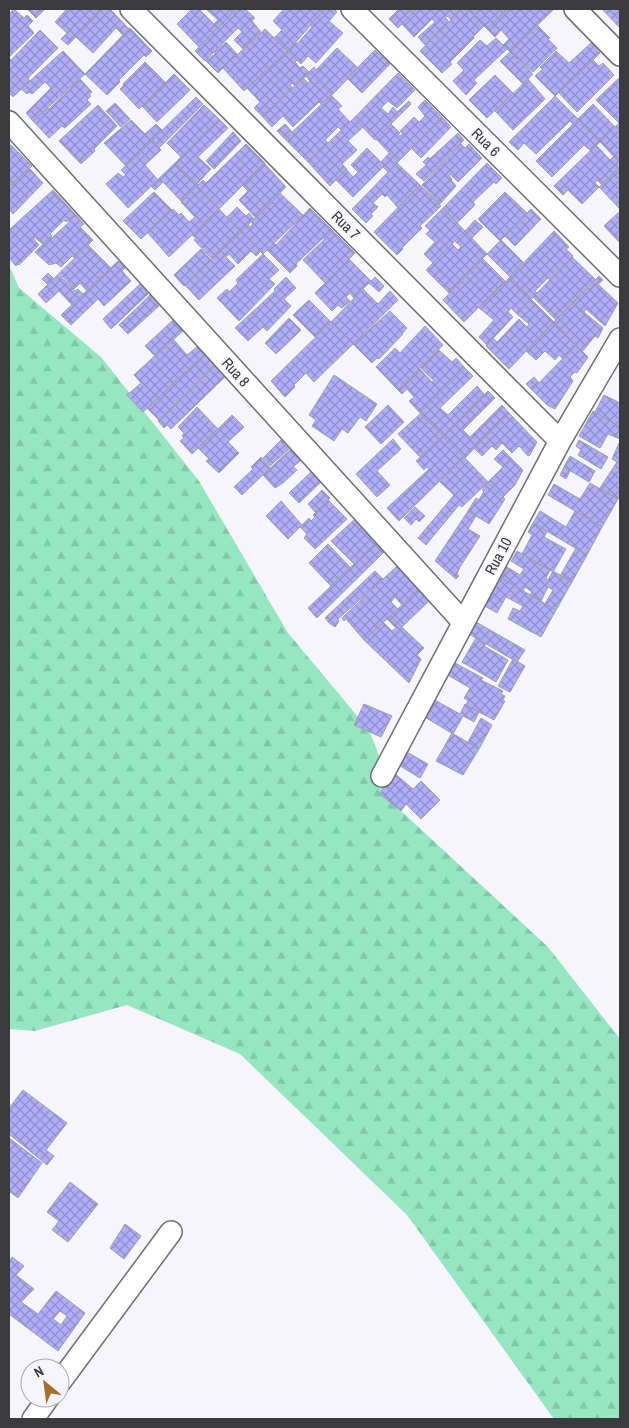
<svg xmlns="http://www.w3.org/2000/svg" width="629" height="1428" viewBox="0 0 629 1428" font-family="'Archivo Narrow',sans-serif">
	<defs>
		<pattern id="forest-firs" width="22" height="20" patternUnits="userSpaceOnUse" patternTransform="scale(1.25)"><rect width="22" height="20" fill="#96e7c1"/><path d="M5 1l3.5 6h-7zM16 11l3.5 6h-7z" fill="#82c7a7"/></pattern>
		<pattern id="building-cross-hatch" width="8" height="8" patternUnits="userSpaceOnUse" patternTransform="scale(1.25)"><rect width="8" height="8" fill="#b0adf9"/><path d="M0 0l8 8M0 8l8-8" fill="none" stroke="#908ecb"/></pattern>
	</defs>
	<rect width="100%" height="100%" fill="#f5f5fb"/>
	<path fill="url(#forest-firs)" d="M9 265 19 288 101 357 199 481 288 633 369 730 400 810 548 947 620 1039V1419H554L407 1215 240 1054 127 1005 35 1031 9 1029Z"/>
	<path fill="url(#building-cross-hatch)" stroke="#a0a0a6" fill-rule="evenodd" d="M14 9 24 18 27 15 33 21 28 26 34 33 9 57V14Z
		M27 9H45L36 18Z
		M67 9H103L68 45 61 39 67 33 55 22Z
		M103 9H110L129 29 123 35 116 28 93 53 76 37Z
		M192 9H199L214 24 218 20 206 9H236L199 47 177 24Z
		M236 9H245L255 18 252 21 261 32 243 49 234 40 242 32 238 28 205 61 195 51Z
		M284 9H325L288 51 274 38 282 30 273 21Z
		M325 9H334L337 12 329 21 343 33 316 63 308 56 301 64 288 51 296 42 297 44 312 27 310 25Z
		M399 9H417L398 28 389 19Z
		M417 9H462L451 20 447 16 445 17 449 22 425 45 418 37 435 22 432 19 414 37 402 24Z
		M462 9H468L484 26 473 37 474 38 450 62 452 64 442 73 420 51Z
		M468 9H508L487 29Z
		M507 9 509 11 511 9H554L510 52 503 45 509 39 501 30 495 37 487 29Z
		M602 9H620V28Z
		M537 25 550 38 548 39 557 48 533 72 510 52Z
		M130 28 152 51 146 57 144 55 119 80 120 82 107 95 85 74Z
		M265 29 288 51 244 91 223 68Z
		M40 30 58 48 28 78 30 81 13 97 9 93V58L11 60Z
		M496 38 507 49 474 80 477 83 466 95 453 81 464 70 457 63 480 40 487 46Z
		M226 42 237 54 218 73 206 61 213 55 214 56 215 52Z
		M591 43 600 53 555 96 535 76 543 69 540 67 556 51 569 63Z
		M337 48 358 68 332 95 309 72 314 67 316 70Z
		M375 50 390 64 362 93 347 78Z
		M63 51 85 74 33 121 26 113 51 88 45 82 32 94 29 92 27 94 21 89Z
		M288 51 297 60 295 62 300 68 303 66 310 73 295 86 292 83 290 85 293 88 262 116 254 108 260 102 247 88Z
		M510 52 533 74 523 84 500 61Z
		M593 60 599 66 603 63 614 75 577 112 559 93Z
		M145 62 165 82 139 109 120 89 124 85 123 84Z
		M310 73 332 95 322 105 319 102 293 127 283 116 272 127 262 116 303 78 308 83 310 81 306 76Z
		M398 73 415 90 397 108 388 101 381 108 388 114 393 107 397 112 409 101 411 104 375 140 354 118Z
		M174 74 190 90 157 122 142 106Z
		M495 75 513 93 487 118 469 100Z
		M620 77V122L619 123 596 100Z
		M80 79 92 92 89 95 91 96 87 100 91 104 65 128 62 126 49 138 33 121 48 108 49 109Z
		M528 79 545 99 513 130 495 111Z
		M331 95 342 106 338 109 350 122 341 130 338 127 325 140 328 143 308 162 285 139Z
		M555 96 578 119 573 124 570 121 536 154 524 143 518 150 509 142Z
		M196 97 203 104 159 148 152 140Z
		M425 100 442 117 398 162 376 139 391 124 400 133 398 135 400 136 403 134 400 131 414 117 419 122 425 116 418 107Z
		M115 103 130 119 121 127 106 111Z
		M593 104 615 127 600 142 578 119Z
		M98 105 117 126 94 149 95 151 81 164 59 141Z
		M204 105 219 119 181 157 167 143Z
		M442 117 451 127 421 158 411 148Z
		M354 118 363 127 348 141 357 150 342 164 347 169 330 186 308 162Z
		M219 119 228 128 198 157 211 169 197 184 175 163Z
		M578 119 600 142 591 151 584 145 552 177 536 161Z
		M131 120 152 141 126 166 104 143Z
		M620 122V163L600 142Z
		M156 124 162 130 152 141 145 134Z
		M285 124 293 133 285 139 277 131Z
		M233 132 241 141 214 169 206 161Z
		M458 133 464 140 424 181 416 174 426 165 423 162 428 157 429 159 432 157Z
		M152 141 161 150 145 165 158 180 128 208 106 184 118 173 123 177 126 175 121 170Z
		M246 144 265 163 219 209 197 186 203 180 206 183Z
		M461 144 465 148 469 144 482 158 458 182 450 174 449 175 452 179 451 180 456 186 440 204 422 185Z
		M11 145 32 166 9 187V146Z
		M596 145 610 160 614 156 620 163V167L602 185 597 180 595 183 599 187 582 204 568 190 563 195 554 186Z
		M367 148 381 162 389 153 398 162 388 172 383 167 353 197 336 180 346 169 353 177 358 172 351 165Z
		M175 163 198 185 181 201 163 182 155 190 151 186Z
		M264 163 286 187 256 218 239 200 248 191 242 185Z
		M397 163 420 185 398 208 387 195 385 197 382 194 373 203 378 207 371 214 373 216 366 223 352 209Z
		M487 163 502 178 496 184 494 182 473 202 475 205 457 223 443 208Z
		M620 167V209L599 187Z
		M29 168 43 183 13 214 9 209V187Z
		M420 185 441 206 420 226 422 228 402 248 403 249 397 255 374 232Z
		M197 186 219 209 169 257 148 233 173 209 179 215 181 213 189 222 195 217 181 202Z
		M53 190 75 214 66 222 64 220 50 234 52 236 43 244 34 237 33 238 39 245 19 265 18 264 16 266 9 258V230Z
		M154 192 172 210 141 239 123 221Z
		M505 192 527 213 500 241 478 219Z
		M280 193 303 215 263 254 241 232 248 225 250 227 253 224 251 222Z
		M237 207 246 216 249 213 254 219 241 232 227 217Z
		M310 208 333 231 325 239 323 238 296 264 297 266 290 273 267 250 274 243 276 245Z
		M443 208 465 231 433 263 424 254 435 242 426 234 430 230 425 226Z
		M219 209 241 232 212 259 194 240 196 238 192 235Z
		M531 209 541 219 515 246 505 236Z
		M620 211V243L604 226Z
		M75 214 84 224 80 227 93 240 75 258 72 256 61 267 56 263 49 265 35 252 50 237 52 238 69 222 68 220Z
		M475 220 483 227 472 238 465 231Z
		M333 231 355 253 325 283 303 260Z
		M465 231 487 254 449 293 426 270 452 244 458 250 461 247 455 241Z
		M554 231 569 247 566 249 573 256 550 280 548 278 535 291 537 293 531 299 510 277Z
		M241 232 261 251 256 256 251 251 238 264 229 254 226 257 235 266 199 300 185 285Z
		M501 240 523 262 510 277 487 254Z
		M88 245 111 268 87 291 80 283 74 289 62 276 61 277 75 291 78 289 83 294 72 305 59 291 46 303 38 294Z
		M201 249 211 260 184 286 174 275Z
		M263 254 279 270 269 279 275 284 239 321 217 298 227 289 229 292 238 283 236 280Z
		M572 257 595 279 556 320 533 297Z
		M349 259 371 281 354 298 350 293 346 297 350 301 342 308 338 305 332 311 315 293Z
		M483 259 505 281 464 322 443 300Z
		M118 261 125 268 122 271 131 281 104 306 98 299 71 325 61 315Z
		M48 273 54 279 48 285 42 279Z
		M599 276 603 280 598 284 618 303 605 326 586 309 584 312 573 303Z
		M286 277 296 288 284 299 291 306 267 331 263 327 248 341 235 328 275 291 274 289Z
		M375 277 384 286 379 292 369 283Z
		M510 277 531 299 517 314 511 308 508 312 513 317 487 345 479 337 494 320 479 308Z
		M140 284 148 294 111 329 103 319Z
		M363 289 378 304 390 291 398 300 353 344 331 322Z
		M150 295 159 306 128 334 119 325Z
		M531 299 554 322 509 369 486 346 493 338 497 342 519 319 527 327 529 324 517 314Z
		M309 300 331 322 315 337 293 315Z
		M573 303 603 328 598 338 595 336 582 352 554 322Z
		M390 311 407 328 402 334H403L379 359 377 358 372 363 353 344Z
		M289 318 301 330 276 354 265 343Z
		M173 320 183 331 155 356 145 346Z
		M331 322 353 344 314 382 306 373 294 385 295 387 285 397 271 381Z
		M554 322 576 345 563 359 559 355 555 360 545 351 536 360 526 351Z
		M425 326 443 345 398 390 376 367 395 348 400 353Z
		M173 339 187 355 198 346 205 354 143 412 127 395 141 383 134 375Z
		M576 345 588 357 577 373 575 372 570 377 573 381 555 409 547 405 532 390Z
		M439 350 452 362 456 358 465 368 420 413 409 401 414 397 407 389 402 394 398 390 420 369 432 382 434 381 421 368Z
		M205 354 216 364 159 420 147 408Z
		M216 365 226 376 171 429 167 425 164 428 158 421Z
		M465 368 473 376 440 408 448 415 477 386 484 394 443 436 420 413Z
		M334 375 377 404 366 421 360 417 348 433 342 429 334 441 312 426 316 420 309 415Z
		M534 377 539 383 532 390 526 384Z
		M488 391 495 398 463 430 470 437 502 405 509 413 465 458 443 436Z
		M604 395 620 403V427L595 412Z
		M388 405 404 422 381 444 365 427Z
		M197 407 218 429 192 454 180 441 184 438 182 436 184 433 178 427Z
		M593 411 620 427V439L608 434 600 448 579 436Z
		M421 413 443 436 420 457 398 434Z
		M509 413 537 442 530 455 528 456 519 446 512 453 502 443 496 450 492 446 482 456 474 448Z
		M232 415 244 427 228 442 239 453 219 473 206 461 209 459 198 448Z
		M443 436 464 457 399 521 387 508 429 469 427 467 424 470 416 461Z
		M393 439 401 449 377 471 390 485 377 497 356 474Z
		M281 440 289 449 270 466 263 458Z
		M579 440 608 457 601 469 578 455 581 450 576 446Z
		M619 443H620V464L612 459Z
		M291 449 301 460 293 467 297 470 283 483 275 488 263 475Z
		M503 450 523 470 515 485 503 497 488 482 503 467 494 459Z
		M570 456 595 471 589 482 564 467Z
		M261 457 270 468 242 495 234 487 253 469 251 467Z
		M464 457 488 482 462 507 459 505 426 545 418 538 454 495 440 482Z
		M617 462 620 464V495L618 499 600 488Z
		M564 467 570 471 566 479 560 475Z
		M311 472 321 482 299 503 289 493Z
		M488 482 505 499 489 524 468 511 476 498 479 500 484 491 482 490Z
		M590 483 618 499 602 527 548 495 554 484 580 499Z
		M322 490 330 498 315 512 308 504Z
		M328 500 347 519 315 549 304 538 307 534 300 527 309 518 311 521 315 517 313 515Z
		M281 501 302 525 288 539 266 516Z
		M415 507 425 516 419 522 416 519 411 525 404 518Z
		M468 511 476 516 468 529 480 536 460 567 457 574 459 576 456 579 435 561Z
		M540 511 566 527 575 511 602 527 587 555 533 523Z
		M355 519 377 542 354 564 331 541Z
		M533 523 547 532 544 537 566 549 553 572 522 554 532 535 528 532Z
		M377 542 385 551 317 618 308 608Z
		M328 544 350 567 331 586 309 563Z
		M576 548 587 555 572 582 560 576Z
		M517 551 550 570 546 578 548 580 553 571 572 582 556 610 545 604 553 590 548 587 541 601 530 595 532 592 525 587 523 591 501 578 507 567 520 575 524 569 511 561Z
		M398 565 420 588 402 605 395 597 391 602 398 609 364 640 346 619 344 621 342 618Z
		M375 571 383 579 338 619 339 621 336 626 335 627 329 623 325 618Z
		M501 578 556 610 541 637 508 619 513 608 520 611 523 606 506 597 497 613 485 606Z
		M420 588 430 600 402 627 390 616Z
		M390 616 424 648 417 655 421 659 409 683 364 640 383 622 392 631 396 628 387 619Z
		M476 622 525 650 517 662 469 634Z
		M476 638 486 644 484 646 508 660 496 682 462 662Z
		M513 659 525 666 510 692 498 686Z
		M453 662 483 678 481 680 503 691 501 694 505 696 503 700 505 701 494 720 466 705 468 701 464 698 470 688 446 674Z
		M433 699 460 714 465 704 479 712 474 722 463 716 453 734 423 716Z
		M364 704 392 716 381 737 354 725Z
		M481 718 492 725 479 749 468 742Z
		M452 733 479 749 463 775 436 761Z
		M405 751 428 764 420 778 397 764Z
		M393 772 413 789 421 781 440 800 421 819 406 804 401 811 380 794Z
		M23 1090 67 1123 46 1150 54 1156 47 1165 9 1134V1108Z
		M9 1138 42 1163 18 1198 9 1191Z
		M70 1182 98 1204 68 1242 52 1230 59 1221 47 1212Z
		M125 1224 141 1236 124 1259 110 1248Z
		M12 1257 24 1266 16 1275 34 1289 21 1302 38 1314 56 1291 85 1313 58 1351 9 1314V1262ZM60 1311 67 1316 61 1325 53 1319Z"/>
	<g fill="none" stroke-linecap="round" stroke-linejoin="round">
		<g stroke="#6f6f74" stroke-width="24">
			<path id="minor" d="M131 9 560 441
				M352 9 620 276
				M575 9 620 55
				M9 122 463 622
				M382 776 560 441 620 339
				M60 1382 171 1232
				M33 1419 48 1398"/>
		</g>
		<use href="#minor" stroke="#fff" stroke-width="21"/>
	</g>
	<g text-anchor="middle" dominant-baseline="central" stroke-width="4" stroke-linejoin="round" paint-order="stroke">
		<g font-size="15" fill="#3b3b3d" stroke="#f5f5fb">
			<text transform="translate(486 142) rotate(45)">Rua 6</text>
			<text transform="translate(346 225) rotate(45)">Rua 7</text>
			<text transform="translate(236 372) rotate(48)">Rua 8</text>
			<text transform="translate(498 556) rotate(-62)">Rua 10</text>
		</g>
	</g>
	<rect width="629" height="1428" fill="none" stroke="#3b3b3d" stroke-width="20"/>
	<g transform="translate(45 1383) rotate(331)"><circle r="24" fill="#f5f5fb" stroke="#ababaf"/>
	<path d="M0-4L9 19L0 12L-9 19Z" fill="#a56f29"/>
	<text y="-8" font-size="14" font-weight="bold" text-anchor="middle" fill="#3b3b3d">N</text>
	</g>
</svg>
